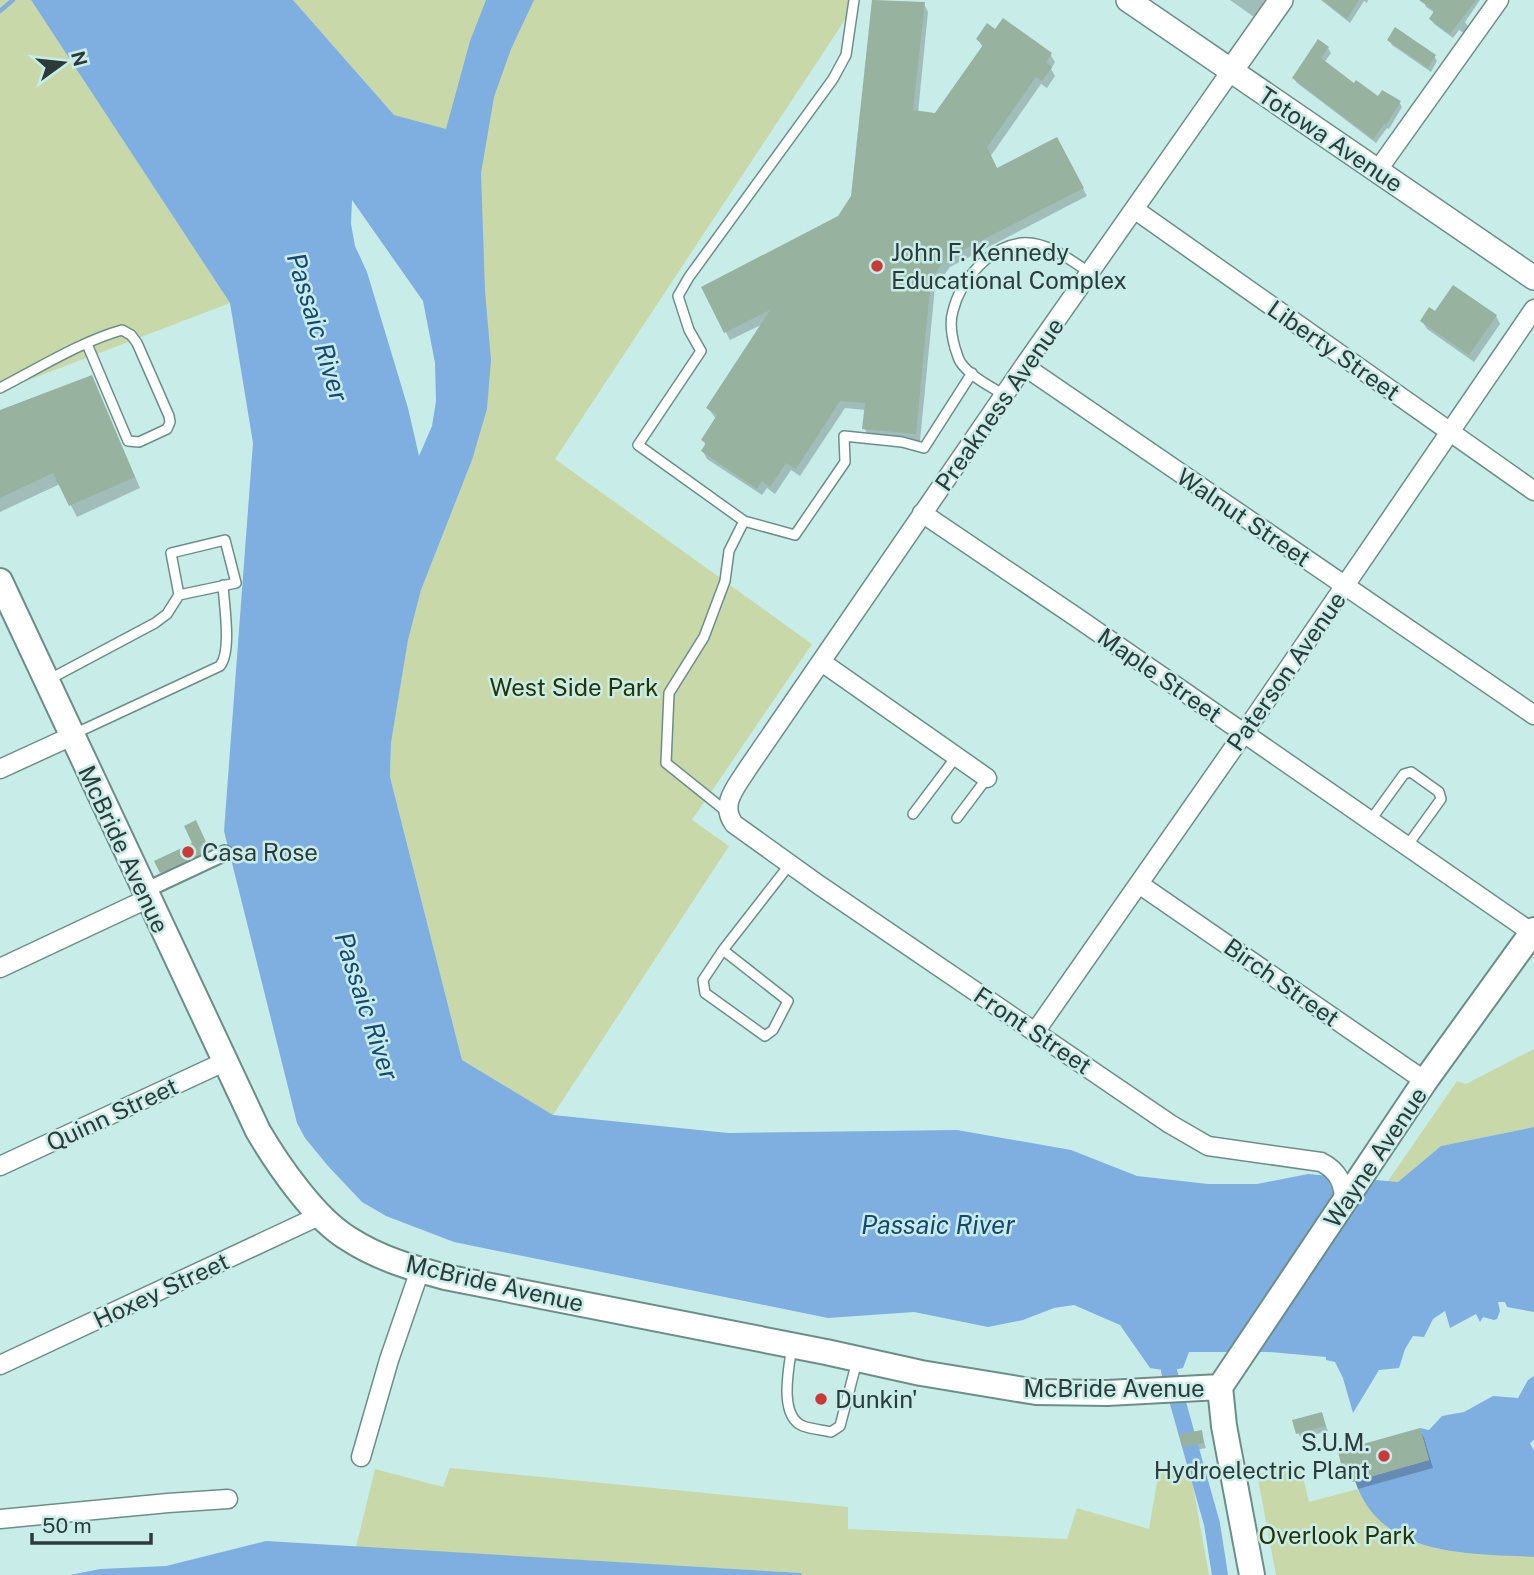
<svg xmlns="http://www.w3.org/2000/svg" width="1534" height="1575" viewBox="0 0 1534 1575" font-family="'Public Sans',sans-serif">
	<rect width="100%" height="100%" fill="#c8ede9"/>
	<path fill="#c8d8a8" d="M0 0H31L230 303 0 391Z
		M293 0H858L555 459 812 644 692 820 729 846 553 1115 462 1060 392 785 390 776 391 743 408 639 421 590 472 460 394 115Z
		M1534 1049V1127L1441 1146 1398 1182 1388 1181 1457 1081 1466 1084Z
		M1300 1464 1309 1502 1358 1489 1360 1494 1435 1548 1534 1557V1575H1276L1257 1474Z
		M450 1468 848 1507V1529L1067 1539 1077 1508 1149 1529 1159 1470 1191 1475 1209 1575H801V1573L356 1547 375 1469 443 1487Z"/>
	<path fill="#7faee1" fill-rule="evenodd" d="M31 0H293L394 115 446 129 470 41 486 0H534L511 49 494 97 481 173 485 291 491 360 487 409 472 460 421 590 408 640 391 743 390 776 392 785 462 1060 553 1115 728 1133 957 1130 1071 1150 1137 1176 1208 1184H1257L1308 1174 1398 1182 1441 1146 1534 1127V1312L1507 1307 1505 1302H1498L1500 1311 1497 1319 1494 1320 1483 1317 1480 1322 1476 1314 1450 1328 1445 1311 1433 1319 1424 1337 1413 1336 1405 1349 1399 1368 1379 1370 1353 1413 1343 1378 1335 1362 1326 1360V1357L1269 1352H1189L1183 1368 1169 1371 1150 1368 1120 1325 1074 1305 1054 1308 1023 1320 988 1327 914 1312 828 1318 454 1242 386 1216 362 1202 328 1166 305 1138 297 1123 224 831 253 443 230 303ZM352 200 423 301 435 363 436 401 432 426 419 456 408 408 367 272 355 246 351 224Z
		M1534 1376V1440L1530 1443 1534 1451V1557C1467 1553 1381 1558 1355 1481L1429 1460 1420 1428 1429 1430 1442 1416 1464 1412 1493 1396 1518 1398 1528 1380Z
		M266 1541 801 1573V1575H70L100 1569 166 1566Z"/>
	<path fill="#0003" d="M873 0 924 4 928 12 918 113 936 115 983 48 978 39 996 31 1050 54 1055 62 1051 69 1055 76 1047 88 1041 84 990 157 997 170 1057 139 1087 196 950 267 935 287 920 441 869 436 864 428 866 410 845 408 800 476 791 470 775 494 767 488 762 495 707 459 703 451 706 446 703 440 716 419 708 408 763 324 730 340 703 288 840 217 853 196Z
		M1230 0H1265L1254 17Z
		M1321 0H1368L1367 3 1364 1 1350 23Z
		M1424 0H1480L1465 22 1469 28 1465 34 1459 30 1453 38 1434 24 1431 19 1435 13 1426 7Z
		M1389 40 1434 56 1437 61 1431 72 1392 45Z
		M1328 48 1331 53 1324 63 1354 85 1379 98 1399 102 1402 107 1389 129 1387 128 1376 143 1297 83 1294 78Z
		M1436 314 1496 316 1500 324 1474 362 1427 329 1422 321Z
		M92 377 140 488 77 517 60 484 0 512V412Z
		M198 827 208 849 201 853 203 859 164 877 157 862 195 844Z
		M1321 1414 1328 1431 1301 1438 1298 1433Z
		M1420 1430 1424 1438 1433 1468 1358 1489 1351 1470 1348 1471 1343 1463Z
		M1201 1432 1206 1448 1187 1452 1182 1435Z"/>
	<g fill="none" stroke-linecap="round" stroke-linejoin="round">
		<path stroke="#7faee1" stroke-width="4.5" d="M0 11 13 0"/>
		<path stroke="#7faee1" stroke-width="16" d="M1169 1371 1212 1524 1220 1575"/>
	</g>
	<path fill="#98b2a0" d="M872 0 925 2 913 110 935 113 983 45 976 39 987 23 995 29 1003 18 1052 53 1046 62 1052 67 1042 81 1036 77 987 147 997 168 1057 137 1084 188 945 259 931 279 916 434 862 429 865 403 840 401 796 469 786 463 770 487 762 481 757 489 701 451 706 443 701 440 717 415 706 408 770 310 724 333 701 287 838 216 851 196Z
		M1322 0H1359L1347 19Z
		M1419 0H1476L1450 34 1429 19 1434 11Z
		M1395 27 1436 55 1428 68 1387 40Z
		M1318 39 1329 47 1321 58 1354 83 1356 80 1378 96 1382 90 1401 101 1386 125 1384 124 1373 139 1292 78Z
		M1453 285 1497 315 1469 355 1420 321 1429 307 1435 311Z
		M92 375 135 477 69 506 53 473 0 498V410Z
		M196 820 207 844 199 847 202 853 160 873 154 861 192 843 184 826Z
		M1322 1412 1326 1426 1296 1434 1292 1420Z
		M1420 1428 1429 1460 1352 1482 1347 1462 1341 1464 1338 1451Z
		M1202 1430 1204 1443 1182 1447 1180 1434Z"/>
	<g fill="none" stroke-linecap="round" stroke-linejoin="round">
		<g stroke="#6b8e8a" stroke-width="12">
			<path id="service" d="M0 388C37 369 82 341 122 330L131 335 137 343 169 416 170 422 167 429 139 442 128 441 87 344
				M1004 395C990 386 971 377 961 363 958 359 957 353 955 348 952 337 949 323 953 311 960 281 990 246 1022 243 1046 241 1071 260 1090 273
				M744 521 638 445 701 351 689 330 678 296 689 277 833 79 846 55 854 0
				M48 680 155 623 167 614 179 595 171 553 225 540 236 583 179 595
				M74 734 220 666C232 651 224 605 223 585
				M727 812 666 763 669 693 704 637 725 581 729 551 744 521 795 535 845 462 844 436 902 442 924 448 972 373
				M913 814 956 757
				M957 818 987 778
				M1370 821 1404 774 1411 772 1439 792 1441 799 1407 846
				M723 950 788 1001 773 1030 765 1036 705 993 703 980 723 950 790 864
				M792 1346C789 1367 778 1416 803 1426 811 1429 822 1430 831 1432L840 1426 857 1361"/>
		</g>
		<g stroke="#6b8e8a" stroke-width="18">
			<path id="pedestrian" d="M144 891 225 853"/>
		</g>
		<g stroke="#6b8e8a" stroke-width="21">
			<path id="minor" d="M1231 71 1024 366 748 768C737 786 719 804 734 824L819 885 1170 1124 1208 1146 1321 1162C1339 1171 1344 1184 1344 1203
				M1377 171 1499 0
				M1134 209 1534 491
				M1024 366 1534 715
				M922 513 1079 619 1534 934
				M823 663 987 778
				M0 769 72 736
				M1139 884 1425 1081
				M0 968 147 899
				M1035 1032 1244 733 1534 309
				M0 1166 224 1062
				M0 1365 321 1215
				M361 1457 389 1360 420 1270
				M0 1519 168 1503 228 1499"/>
		</g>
		<g stroke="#6b8e8a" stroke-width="26">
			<path id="tertiary" d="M1128 0 1534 278
				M1231 71 1281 0"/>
		</g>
		<g stroke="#6b8e8a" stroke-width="28">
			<path id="secondary" d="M0 581 258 1131C278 1165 315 1219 349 1239 378 1258 412 1268 445 1277L826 1352 921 1373 1036 1392 1107 1393 1220 1387
				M1220 1387 1425 1081 1534 930
				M1220 1387 1224 1426 1252 1575"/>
		</g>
		<use href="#service" stroke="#fff" stroke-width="9"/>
		<use href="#pedestrian" stroke="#fff" stroke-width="14"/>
		<use href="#minor" stroke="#fff" stroke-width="18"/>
		<use href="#tertiary" stroke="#fff" stroke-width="23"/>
		<use href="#secondary" stroke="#fff" stroke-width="24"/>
	</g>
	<g fill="#c93a38" stroke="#c8ede9" stroke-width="2.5">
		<circle cx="877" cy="266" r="7"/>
		<circle cx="188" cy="852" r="7"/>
		<circle cx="821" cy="1399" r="7"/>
		<circle cx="1384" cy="1456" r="7"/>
	</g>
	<g text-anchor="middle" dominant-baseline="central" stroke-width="5" stroke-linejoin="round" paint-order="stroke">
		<g font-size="24" fill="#2c3b39" stroke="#c8ede9">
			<text transform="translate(1331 139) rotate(34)">Totowa Avenue</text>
			<text transform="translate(1334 350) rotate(35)">Liberty Street</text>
			<text transform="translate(999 404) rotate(-55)">Preakness Avenue</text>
			<text transform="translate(1244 517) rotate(34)">Walnut Street</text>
			<text transform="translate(1286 671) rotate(-55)">Paterson Avenue</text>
			<text transform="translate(1160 675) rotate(35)">Maple Street</text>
			<text transform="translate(124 849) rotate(65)">McBride Avenue</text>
			<text transform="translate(1282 982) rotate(35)">Birch Street</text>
			<text transform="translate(1033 1030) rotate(34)">Front Street</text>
			<text transform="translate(112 1114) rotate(-25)">Quinn Street</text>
			<text transform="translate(1375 1157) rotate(-56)">Wayne Avenue</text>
			<text transform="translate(495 1283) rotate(13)">McBride Avenue</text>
			<text transform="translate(161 1290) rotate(-25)">Hoxey Street</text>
			<text x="1114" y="1388">McBride Avenue</text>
		</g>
		<g font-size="24" fill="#2c3b39" stroke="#c8ede9" text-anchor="start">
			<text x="891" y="252">John F. Kennedy<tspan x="891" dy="28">Educational Complex</tspan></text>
			<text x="202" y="852">Casa Rose</text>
			<text x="835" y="1399">Dunkin'</text>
			<text x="1370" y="1442" text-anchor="end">S.U.M.<tspan x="1370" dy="28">Hydroelectric Plant</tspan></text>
		</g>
		<g font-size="24" fill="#283301" stroke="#c8ede9">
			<text x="574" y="687">West Side Park</text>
			<text x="1337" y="1535">Overlook Park</text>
		</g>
		<g font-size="26" font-style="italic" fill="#164676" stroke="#c8ede9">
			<text transform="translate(318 327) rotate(73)">Passaic River</text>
			<text transform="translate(367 1006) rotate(72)">Passaic River</text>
			<text x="938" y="1224">Passaic River</text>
		</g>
	</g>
	<g transform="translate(63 63) rotate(75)" stroke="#c8ede9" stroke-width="5" paint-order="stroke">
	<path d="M0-5L12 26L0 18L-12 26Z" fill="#2c3b39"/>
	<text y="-10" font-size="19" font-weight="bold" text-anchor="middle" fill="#2c3b39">N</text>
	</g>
	<path d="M32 1533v10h119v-10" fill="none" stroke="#2c3b39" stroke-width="3.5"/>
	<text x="42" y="1533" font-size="21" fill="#2c3b39" stroke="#c8ede9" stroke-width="5" paint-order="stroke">50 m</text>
</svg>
